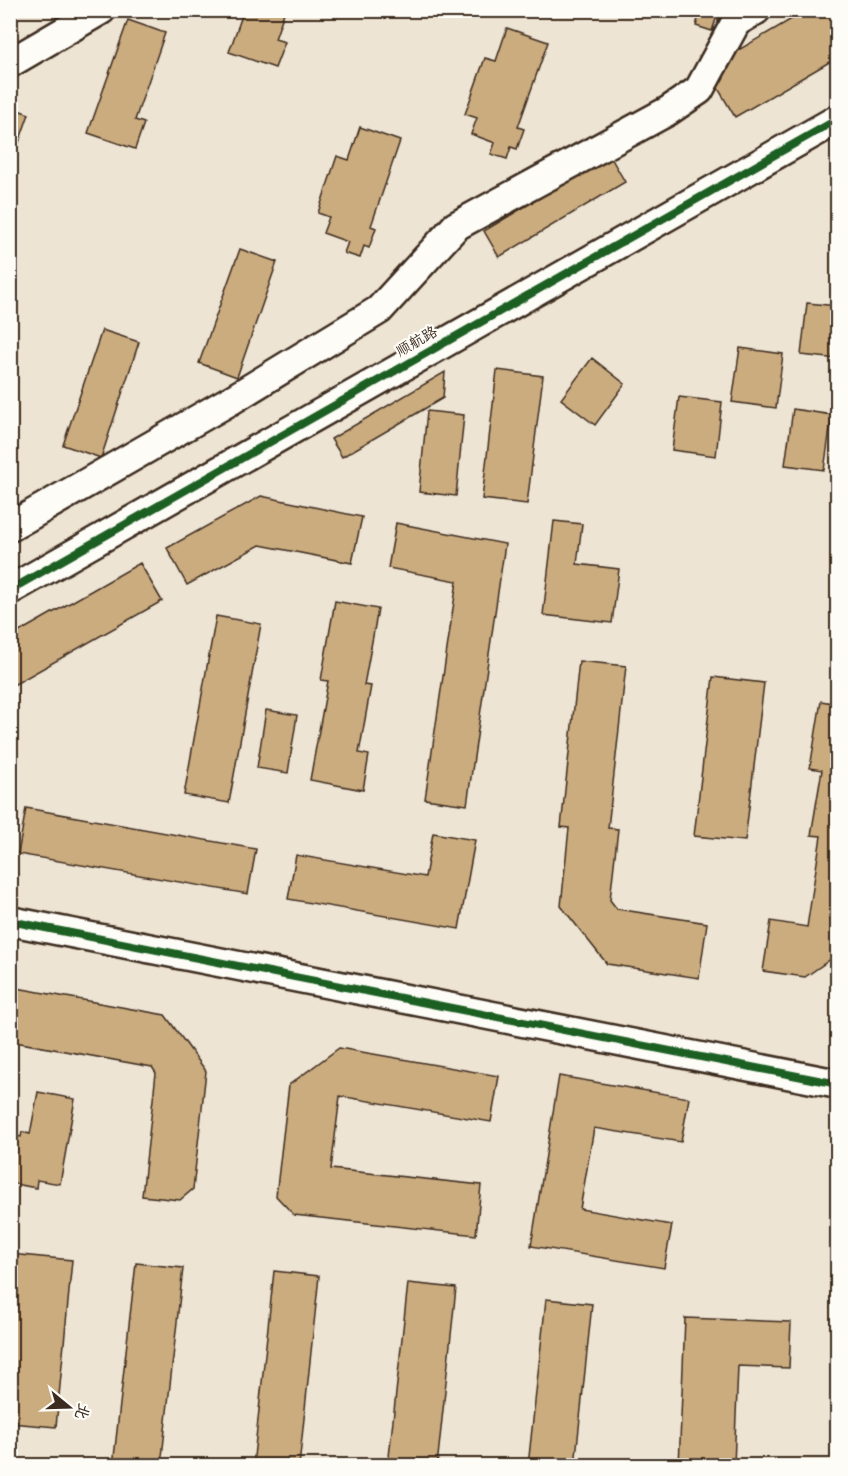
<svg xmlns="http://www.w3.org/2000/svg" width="848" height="1476" viewBox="0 0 848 1476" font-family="Kalam,'LXGW WenKai TC',sans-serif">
	<rect width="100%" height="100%" fill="#eee4d3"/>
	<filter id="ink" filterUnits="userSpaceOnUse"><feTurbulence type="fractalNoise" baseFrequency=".0167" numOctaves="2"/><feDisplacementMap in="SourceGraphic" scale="12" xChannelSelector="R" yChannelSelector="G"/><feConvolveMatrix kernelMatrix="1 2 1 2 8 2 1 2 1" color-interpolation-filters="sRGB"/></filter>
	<g filter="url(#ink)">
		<path fill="#cbac7f" stroke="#3b2a1e" stroke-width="1.5" d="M244 10H285L275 39 285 42 275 68 229 52Z
			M687 10H724L721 20 716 19 712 31 696 26 699 15Z
			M807 10H838V57L735 117 716 85 723 59Z
			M128 20 165 33 135 120 144 123 135 149 88 133Z
			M507 28 548 42 518 127 524 129 517 149 511 147 507 159 491 154 495 143 471 134 477 118 465 114 485 58 496 61Z
			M10 107 29 114 10 168Z
			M360 127 400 141 371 226 376 228 369 248 364 246 360 258 344 253 348 242 323 233 329 217 318 213 337 156 349 160Z
			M610 156 625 182 499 257 484 231Z
			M240 249 277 262 237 377 199 363Z
			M807 303 838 306V359L801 355Z
			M102 330 139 342 101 458 63 445Z
			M740 348 783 354 776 408 732 402Z
			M592 358 625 384 595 425 561 399Z
			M497 370 543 376 527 504 482 499Z
			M445 372 443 398 342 457 331 439Z
			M679 397 722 402 716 456 672 450Z
			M793 409 832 415 824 470 785 465Z
			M427 411 464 415 456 496 419 492Z
			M261 496 362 517 352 563 260 545 187 585 167 548Z
			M554 521 582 524 577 564 619 569 612 623 543 615Z
			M396 523 505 544 467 805 425 799 457 581 388 568Z
			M140 563 162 601 10 687V637Z
			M335 601 378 609 364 685 371 686 359 753 369 755 363 790 310 780 328 681 321 680Z
			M216 616 261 624 229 803 184 795Z
			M579 661 626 666 608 828 618 829 610 900 617 909 707 923 699 978 607 964 561 906 569 828 561 827Z
			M713 677 764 683 745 841 694 836Z
			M821 701 838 704V954L805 977 763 971 771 921 807 927 821 836 811 835 822 770 810 768Z
			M266 710 297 715 288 773 257 768Z
			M26 808 256 849 248 894 18 854Z
			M433 833 475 840 459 929 288 899 296 855 425 877Z
			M17 988 165 1015 206 1071 193 1189 180 1200 142 1196 156 1073 152 1067 10 1041V1020Z
			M339 1048 499 1076 491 1122 340 1096 331 1169 481 1185 476 1235 294 1215 276 1196 289 1085Z
			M559 1076 689 1098 681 1142 594 1128 580 1209 672 1225 664 1268 531 1246Z
			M38 1092 75 1099 60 1184 37 1180 36 1188 10 1183V1135L21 1137 22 1132 30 1134Z
			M10 1254 72 1260 56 1427 10 1423Z
			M136 1263 183 1268 161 1466H113Z
			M274 1271 319 1276 299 1466H253Z
			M408 1283 456 1288 437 1466H388Z
			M546 1299 592 1304 575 1466H528Z
			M685 1318 791 1322 789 1368 738 1366 734 1466H679Z"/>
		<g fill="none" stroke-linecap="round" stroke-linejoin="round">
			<g stroke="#3b2a1e" stroke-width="33">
				<path id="minor" d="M10 63 101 10
					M10 527 233 399 379 310 456 226 668 111 699 90 736 22 756 10
					M10 590 838 119
					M10 921 838 1084"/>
			</g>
			<use href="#minor" stroke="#fdfcf7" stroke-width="28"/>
			<g stroke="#fdfcf7" stroke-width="11">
				<path id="cycleway" d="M10 590 838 119
					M10 921 838 1084"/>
			</g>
			<use href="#cycleway" stroke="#1b5e20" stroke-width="8"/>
		</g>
	</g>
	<g text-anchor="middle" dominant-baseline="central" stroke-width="4.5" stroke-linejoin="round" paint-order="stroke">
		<g font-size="15" fill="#3b2a1e" stroke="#fdfcf7">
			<text transform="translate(417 342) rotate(-30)">顺航路</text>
		</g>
	</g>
	<rect width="848" height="1476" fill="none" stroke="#fdfcf7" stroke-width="36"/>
	<rect x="18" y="18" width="812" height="1440" fill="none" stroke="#3b2a1e" stroke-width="2" filter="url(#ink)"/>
	<g transform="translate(69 1407) rotate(109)" stroke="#fdfcf7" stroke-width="4.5" paint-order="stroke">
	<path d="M0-4.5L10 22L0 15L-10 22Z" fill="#3b2a1e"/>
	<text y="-9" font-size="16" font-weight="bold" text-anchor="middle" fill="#3b2a1e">北</text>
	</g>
</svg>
